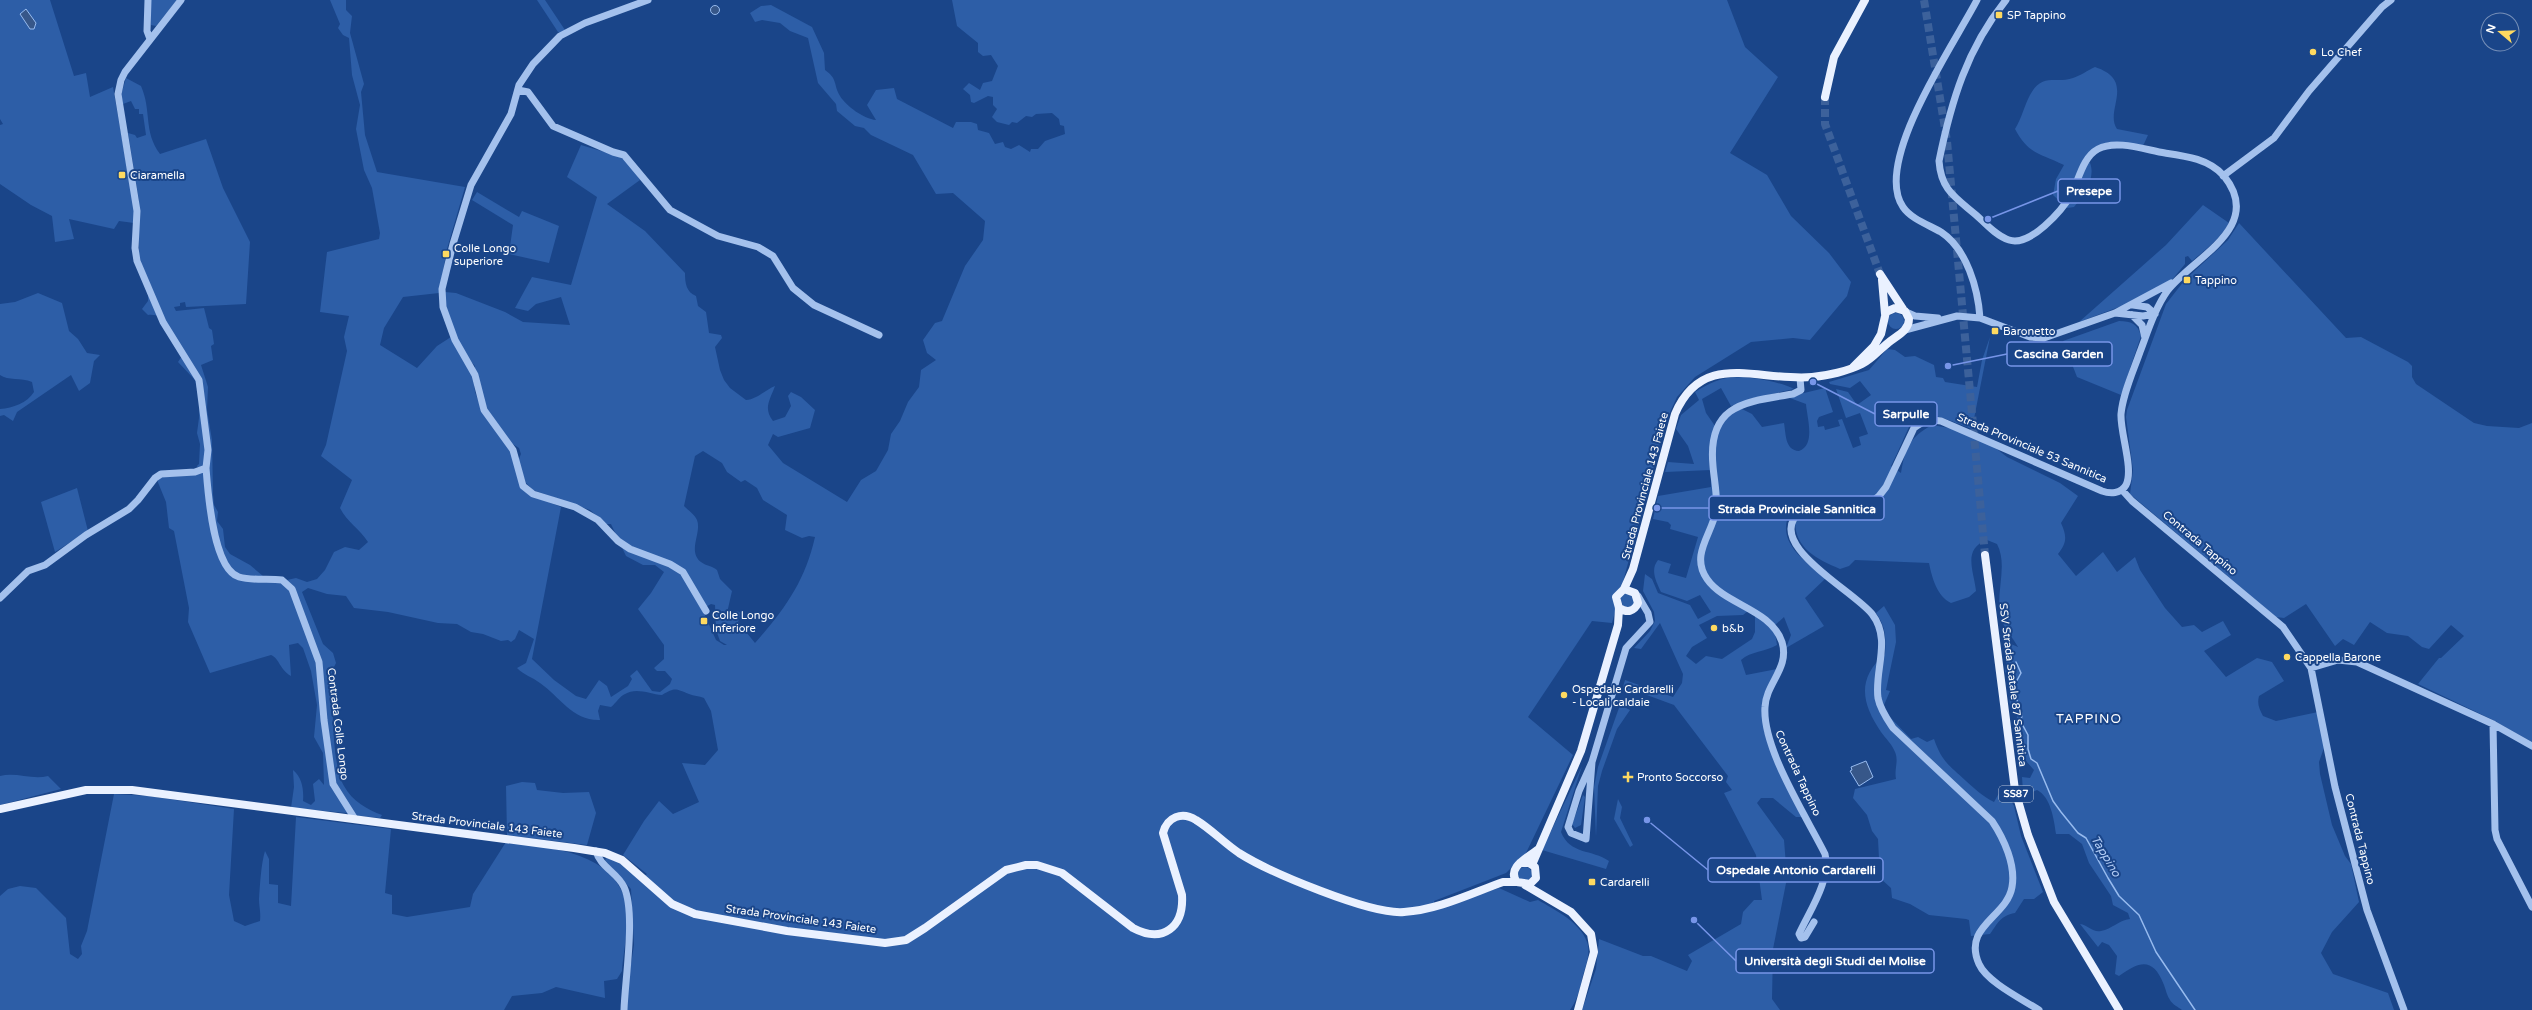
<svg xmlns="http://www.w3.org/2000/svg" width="2532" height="1010" viewBox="0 0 2532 1010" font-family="'Varela Round',sans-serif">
	<rect width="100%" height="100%" fill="#1a4589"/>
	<path fill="#2d5ea7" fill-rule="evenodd" d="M0 0H50L74 76 86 73 90 97 113 87 134 208V223L119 221 114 229 69 219 74 239 55 242 52 216 31 205 0 184V125L3 124 0 119Z
		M151 0H177L156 26 151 25Z
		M330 0H346V10L352 16 350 33 364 84 361 92 365 135 377 172 465 187 447 249 439 293 403 297 384 328 380 345 417 368 437 346 451 337 473 375 475 392 481 408 510 449 529 494 561 507 532 659 554 680 576 696 586 699 599 680 607 686 611 697 628 686 632 679 630 676 637 670 652 691 660 692 670 684 672 679 665 671H657L654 668 664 659V645L638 609 651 593 664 572 655 565H643L626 556 611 524H606L590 510 533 490 526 483 518 461 521 454 519 448 511 443 487 409 474 371 475 366C458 347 444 317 445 292L456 293 505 312 523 322 570 325 561 297 536 304 528 311 515 308 532 277 571 285 597 197 567 177 581 145 618 156 628 161 640 180 607 204 645 231 685 273C685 283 686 292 696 296L698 306 706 312 709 333 721 335 722 338 715 347 720 370 724 380 730 388 746 400C757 399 765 390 775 386 770 400 763 408 773 421L785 417 791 406 788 396 791 392 801 397 815 410 810 428 778 437 773 434 768 445 783 463 847 502 861 480 876 471 888 450 891 434 900 421 908 402 919 387 921 370 936 360 927 353 923 340 935 323 942 321 965 266 983 240 985 221 953 193 936 194 913 155 871 135 864 128 855 126 837 111 836 104 818 83 808 38 790 31 780 23 762 20 755 22 750 13 761 6 771 5 812 27 824 53 825 70C838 79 833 84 840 96 846 106 864 119 876 120L867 105 876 90 894 88 897 99 953 128 956 122H971L977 124 978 130 989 133 995 144 1003 142 1005 147 1011 149 1019 145 1030 152 1031 149H1038L1045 141 1065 134 1064 126 1060 125 1059 119 1052 113 1036 114 1032 117 1026 116 1017 123 1012 122 1009 125 997 122 992 117 997 109 993 105V97L988 96 974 103 971 102 970 95 963 89 969 83 980 90 983 83 992 81 998 66 991 55 983 56 978 52V43L957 26 952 0H1727L1745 47 1778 77 1730 153 1767 175 1791 216 1829 253 1851 282 1847 296 1810 340 1793 338 1751 342 1695 377 1677 397 1666 421 1612 623 1592 621 1528 717 1573 755 1526 853 1506 873 1434 901V909L1499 888 1530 902 1538 900C1555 910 1580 922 1587 942 1591 952 1586 965 1583 975 1580 988 1578 999 1570 1010H624L634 945 631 889 605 860 607 857 625 865 641 879 647 874 623 855 644 821 659 801 673 814 699 802 682 763 705 765 718 750 711 711 704 698C699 696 694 696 689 694 675 689 676 687 662 695 650 694 636 687 625 694 620 696 616 703 611 707L600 705 598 711 600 720C573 721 560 697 540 683 532 677 524 675 517 668L526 663 534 639 519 630 515 639 511 642 508 640 501 641 483 634 471 632 457 624 438 623 388 612 354 608 346 596 327 594 308 588 302 592 323 644 333 653 336 663 332 671C333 700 331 763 344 786 352 801 368 810 382 815L380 818 349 815 347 813 291 808 294 787 293 770C302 777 304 790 303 801L311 805 315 801 313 784 319 779 324 785 323 753 314 737 317 705 311 671 303 648 298 643 289 645 291 676C279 669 280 659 271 655L210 673 188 622 189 608 174 531 169 528 166 502 157 480 160 476 200 472 197 466 199 464 200 444 197 433 199 418V397L195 380 178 362 182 356 174 346 175 339C169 327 164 313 148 315L142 309 148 301V295L139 259V201L128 133 135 135 137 138 146 135 143 114H139V109H135L131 101 123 104 121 95 126 78 141 86C152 111 143 131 160 154L206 139 223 188 250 242 246 304 186 307 185 302 180 303V306L174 307 176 311 204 308 209 328 212 330 214 344 211 346 213 360 201 365 208 387 207 410 212 440 213 494 214 505 218 512 217 521 223 529 225 547 230 554 250 565 263 576 287 580 296 578 307 582 317 579 325 570 334 552 345 547 359 550 368 542C360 529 347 522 340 508L352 480 321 456 326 445 347 351 344 337 349 316 320 312 327 252 379 239 380 233 372 188 364 170 356 129 360 105 352 75 349 38 343 35 338 28 340 24ZM703 451 722 463 727 472 741 482 745 480 757 488 763 500 787 515 785 530 802 538 809 536 815 537C805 582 784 610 755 643L738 622 741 613 737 611 727 613 732 591 720 579 717 570C713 566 706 566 701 562 687 551 702 533 697 520 695 515 688 510 684 506L695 456ZM711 604 715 605 716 630 720 641 727 645H724L716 640 702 609Z
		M537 0H545L565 30 560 33 558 32Z
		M2095 67C2137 81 2104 110 2117 129L2148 135 2143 146C2118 141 2097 136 2083 161L2090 163C2096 178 2084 196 2074 207L2067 208 2053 195 2056 179 2064 165C2040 153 2029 155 2015 129 2022 118 2024 106 2030 95 2042 72 2056 84 2073 78 2080 76 2088 70 2095 67Z
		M477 192 519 217 522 211 559 226 549 263 509 254 513 225 472 200Z
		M2203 205 2229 223C2220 239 2205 250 2192 261L2188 256 2185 257V264L2171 281 2135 301 2079 322 2166 245Z
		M2239 223 2346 338 2361 337 2408 362 2412 366V377L2416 384 2474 423 2487 426 2519 428 2532 423V742L2491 719 2418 684 2439 658H2441L2464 636 2451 625 2429 649 2422 647 2408 636 2387 633 2370 622 2354 645 2343 639 2335 646 2306 604 2284 618 2276 617 2130 494 2133 470 2126 417 2127 410 2166 304 2184 281 2187 283 2190 280 2188 277 2228 240Z
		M38 293 62 303 69 331 78 339 87 353 100 355 94 361 90 383 79 391 71 375 17 412 13 421 4 415 0 416V409C13 408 27 403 34 392L32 382C21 377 8 381 0 375V304L15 302Z
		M1888 321a8 8 0 1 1 16 0a8 8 0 1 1-16 0Z
		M2119 321C2131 321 2138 324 2141 336L2121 395 2077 377 2063 341Z
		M1990 337 1972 429C1905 403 1920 409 1891 466L1901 473C1905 448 1910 437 1932 425L1955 429 1993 446 2007 457 2060 483 2078 496 2061 523C2067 536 2067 543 2058 554L2076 576 2103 552 2117 572 2135 557 2140 570 2165 608 2182 627 2194 625 2202 632 2223 621 2231 635 2204 651 2226 677 2257 658 2272 662 2284 681 2259 696C2257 704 2259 708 2263 716L2276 721 2318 712 2325 745 2319 762 2320 774 2332 825 2345 856 2351 864 2359 902 2332 932 2321 953 2333 974 2388 993 2394 1010H2182C2178 1007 2172 1004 2170 1000 2167 996 2166 990 2164 985 2153 957 2140 961 2119 976L2115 974 2117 956 2109 945 2102 942 2098 947 2080 924C2088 925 2093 933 2101 931 2112 929 2119 920 2130 919L2128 913 2113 905 2111 896 2089 863 2082 844 2069 834H2056C2054 820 2051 797 2037 790L2028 794 2023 791 2022 777 2030 778 2034 770 2026 761 2020 738 2016 734 2017 715C2005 706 2010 690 2012 678L2005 672 2007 656 2003 647 2011 644 2018 647C2012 636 2002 627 2000 614 1996 591 2008 565 1997 544L1987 540C1962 549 1974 571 1976 591L1969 597 1951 603C1937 596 1932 578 1929 563L1855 560 1849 566 1840 569C1817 559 1795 549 1795 521L1801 515 1807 514 1809 505C1799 507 1790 509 1787 520 1780 546 1809 564 1826 578L1805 598 1824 626 1786 648 1791 635 1784 617 1774 626 1777 645C1765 652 1751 651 1741 660L1746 675 1777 669 1763 705 1764 731 1804 817H1796L1773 798H1761L1757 803 1784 840 1787 878 1773 949 1772 999 1780 1010H1582L1596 969 1599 939 1643 956H1651L1687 971 1692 961 1688 955 1741 924 1743 912 1754 900H1762L1756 855 1724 793 1732 790 1726 782 1728 776 1674 705 1636 691H1627L1623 687 1625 680 1673 697 1682 683 1683 674 1660 623 1641 649 1634 648 1650 631 1655 621 1654 612 1643 591 1645 574 1652 579 1658 593 1690 605 1698 619 1711 612 1700 595 1687 601 1661 592C1656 581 1650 570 1658 560L1671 564 1668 573 1686 578 1698 537 1670 529 1671 525 1668 522 1653 519 1658 496 1711 487V470L1665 472 1668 462 1694 464 1688 446 1676 429 1681 415 1699 400 1695 392C1705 386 1715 380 1727 378 1745 375 1778 381 1794 389L1754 398 1731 406 1721 388 1702 399 1706 413 1715 426 1730 413 1742 409 1752 414 1762 427 1784 423C1786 435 1785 450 1799 451 1816 445 1807 418 1806 404L1787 397 1825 388 1833 412 1819 417 1817 421 1818 427 1824 426 1825 430 1840 426 1838 420 1842 419 1853 448 1861 445 1859 437 1868 434 1860 413 1846 418 1836 389 1848 392 1857 405 1871 395 1860 381 1850 388 1830 384 1829 382 1869 370 1887 349 1895 350 1905 357 1915 356 1934 365 1936 377 1943 378 1945 382 1977 387 1982 360ZM1748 611 1755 616V632L1752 639 1722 659 1706 656 1696 664 1686 656 1692 647 1707 638 1699 625 1717 616 1743 615Z
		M77 488 88 531 55 552 41 502Z
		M1624 593H1631L1635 601 1633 606 1628 608 1623 606 1620 597Z
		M1884 606 1895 625 1896 642 1886 690 1890 691 1884 705 1887 714 1911 739 1918 737 1927 742 1934 739C1942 762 1949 765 1966 781 1975 789 1982 796 1994 802L2003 786 2014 806 2021 836 2043 892 2034 899H2024L2015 913C2000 916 1998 923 1990 934L1971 936 1969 920 1966 919 1929 915 1910 904 1892 898 1891 888 1880 878 1878 839 1872 831 1867 815 1853 798 1855 789 1896 779C1894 769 1899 761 1895 752 1892 744 1886 739 1881 732 1862 704 1856 679 1885 654 1886 638 1886 627 1876 613Z
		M1620 705 1630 710 1617 729 1602 771 1598 786 1596 837 1594 787 1598 767Z
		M1582 766 1561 832C1570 855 1592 849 1609 861L1606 869 1542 850Z
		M0 776C16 772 32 780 48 776L61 789 0 805Z
		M522 782 535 783 537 790 563 793 589 792 596 813 587 845 507 835 506 786Z
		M114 794 149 796 234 809 229 895 234 921 245 926 260 921C261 913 259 906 259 899 260 885 261 864 265 851L269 859V884L278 885V903L291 906 296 817 391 829 385 893 392 895V914L407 917 470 907 473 894 506 842C551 848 615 851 627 906 630 920 623 955 622 971L617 979 604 981 605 998 556 987 542 993 512 996 504 1010H0V896L8 889 20 886 36 888 66 918 70 954 78 959 82 954 81 946 87 931Z
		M1583 795 1585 797 1581 825 1575 828 1572 824Z
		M1618 799 1622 807 1620 818 1633 845 1630 847 1614 819Z
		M1518 874a7 7 0 1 1 14 0a7 7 0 1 1-14 0Z"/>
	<path fill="#375789" stroke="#97bbef" d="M710.5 10a4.5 4.5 0 1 1 9 0a4.5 4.5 0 1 1-9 0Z
		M26 9 36 23 34 29H30L20 14Z
		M1866 761 1873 777 1859 786 1850 771 1852 770 1851 767Z"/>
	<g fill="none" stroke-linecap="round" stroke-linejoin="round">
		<path stroke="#97bbef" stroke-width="1.5" d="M2016 662 2021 673 2015 684 2014 692 2022 714 2021 722 2028 735V749L2031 759 2037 763 2053 801 2061 812 2078 833 2086 838 2108 878 2119 896 2139 915 2156 952 2195 1010"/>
		<path stroke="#3c619b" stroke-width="8" stroke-dasharray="8 4" stroke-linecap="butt" d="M1924 0 1947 141 1985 555
			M1825 97V124L1880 274"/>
		<path stroke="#a4c1ed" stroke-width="7" d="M148 0 147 31 150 39
			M648 0 585 23 560 36 533 64 519 85 511 114 471 185 453 244 442 289 443 307 455 340 475 375 484 410 513 450 523 486 533 494 575 507 598 520 618 541 630 549 670 564 683 572 706 611
			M1977 0C1955 43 1872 162 1903 207 1911 219 1929 225 1941 232 1967 249 1978 289 1980 318
			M2006 0C1967 48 1951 102 1939 161 1941 190 1955 197 1976 215 1985 223 1996 236 2009 240 2030 247 2062 211 2072 193 2079 179 2083 157 2098 149 2116 139 2146 150 2165 153 2186 156 2209 159 2224 176 2265 227 2194 257 2168 290 2155 308 2148 331 2140 352 2133 372 2123 393 2121 414 2120 433 2134 469 2126 485 2121 494 2110 494 2102 491L1941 421C1929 419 1923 421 1914 428L1886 487 1879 496 1869 504 1843 509 1801 511C1761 543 1853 590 1872 614 1892 640 1874 670 1878 698 1880 709 1887 719 1893 728L1992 821C2004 839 2016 865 2012 887 2007 917 1962 926 1979 964 1987 982 2022 999 2039 1010
			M518 90 528 92 553 126 613 152 624 155 670 210 718 236 758 247 773 256 793 288 814 305 879 335
			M2223 176 2274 138 2309 91 2382 7 2391 0
			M2133 305 2147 307 2155 314
			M1906 312 1915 316 1938 318
			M2115 313 2143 316 2155 314
			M2132 315 2142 325 2145 338
			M1905 330 1957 316 1980 318 2030 337 2044 338 2115 313 2171 283
			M1800 378 1801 390 1793 394C1745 402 1707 404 1713 466 1714 480 1718 497 1716 511 1712 534 1690 555 1707 579 1725 605 1771 609 1782 642 1790 668 1766 683 1765 707 1762 748 1806 816 1825 854 1831 880 1810 910 1799 934L1801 938 1805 937 1814 922
			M206 468C208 493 213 569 239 577 252 581 269 578 282 580L292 589 319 662 324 720 333 784 355 819
			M2122 490 2132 501 2283 627 2311 668 2338 660 2357 662 2493 724 2532 746
			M0 598 28 571 45 565 86 535 129 509 138 500 155 478 161 474 195 472 206 468 208 450 199 380 163 322 137 261 135 248 137 211 118 94 121 80 125 72 181 0
			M2311 668 2335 787 2367 910 2404 1010
			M2493 724 2495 830 2497 839 2532 907
			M1592 762 1586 839 1571 833 1568 827 1579 791 1592 762 1626 648 1650 622 1648 613 1638 596
			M596 851C600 867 617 872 624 887 636 913 625 979 624 1010"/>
		<path stroke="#eaf1ff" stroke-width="8" d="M1825 97 1834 57 1865 0
			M1880 274 1903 309
			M1882 280 1885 314
			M1985 555 2015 790 2028 835 2054 902 2119 1010
			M1624 589 1633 569 1675 414C1703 349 1758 382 1812 377 1827 376 1848 371 1862 364 1872 359 1879 350 1888 343 1896 336 1909 331 1909 319L1905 311 1895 308 1886 312 1881 334 1874 346 1853 367
			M0 809 86 790H132L574 848 605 853 622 860 672 904 695 914 787 931 885 943 906 940 925 928 1006 870 1026 865H1037L1062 873 1133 928C1163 944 1184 927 1182 895L1163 833C1167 817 1182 811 1196 820 1211 829 1224 843 1239 853 1269 872 1371 915 1404 912 1438 910 1472 893 1503 882H1517
			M1520 863H1529L1535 867 1536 878 1530 884 1517 882C1506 868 1527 858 1537 850
			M1532 865 1581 751 1618 625 1619 608 1616 597 1624 589 1635 593 1638 603C1634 612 1627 613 1619 608
			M1525 885 1571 912 1591 934 1594 952 1578 1010"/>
	</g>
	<g fill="#fed960" stroke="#1a4589" stroke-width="1.5">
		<rect x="1995" y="11" width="8" height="8" rx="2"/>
		<circle cx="2313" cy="52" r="4"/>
		<rect x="118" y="171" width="8" height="8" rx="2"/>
		<rect x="442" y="250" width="8" height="8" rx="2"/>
		<rect x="2183" y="276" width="8" height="8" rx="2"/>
		<rect x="1991" y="327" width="8" height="8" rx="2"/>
		<rect x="700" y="617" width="8" height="8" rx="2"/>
		<circle cx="1714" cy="628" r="4"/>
		<circle cx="2287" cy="657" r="4"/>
		<circle cx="1564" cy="695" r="4"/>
		<path d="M1626 771h4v4h4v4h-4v4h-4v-4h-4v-4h4z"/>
		<rect x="1588" y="878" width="8" height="8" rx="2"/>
	</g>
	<g text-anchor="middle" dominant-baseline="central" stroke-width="4" stroke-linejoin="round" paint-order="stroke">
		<rect fill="#1a4589" stroke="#bac7dc" stroke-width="1" x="1999" y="786" width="34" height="16" rx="3"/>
		<g font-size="10" font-weight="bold" fill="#fff">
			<text x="2016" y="794">SS87</text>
		</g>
		<g font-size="11" fill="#fff" stroke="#1a4589" text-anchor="start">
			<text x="2007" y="15">SP Tappino</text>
			<text x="2321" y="52">Lo Chef</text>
			<text x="130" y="175">Ciaramella</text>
			<text x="454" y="248">Colle Longo<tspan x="454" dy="13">superiore</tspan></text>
			<text x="2195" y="280">Tappino</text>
			<text x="2003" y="331">Baronetto</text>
			<text x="712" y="615">Colle Longo<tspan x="712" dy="13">Inferiore</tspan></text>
			<text x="1722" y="628">b&amp;b</text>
			<text x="2295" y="657">Cappella Barone</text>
			<text x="1572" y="689">Ospedale Cardarelli<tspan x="1572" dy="13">- Locali caldaie</tspan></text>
			<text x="1637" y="777">Pronto Soccorso</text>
			<text x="1600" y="882">Cardarelli</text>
		</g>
		<g font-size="11" fill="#fff" stroke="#1a4589">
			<text transform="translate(2032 448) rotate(23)">Strada Provinciale 53 Sannitica</text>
			<text transform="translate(1645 486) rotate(-75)">Strada Provinciale 143 Faiete</text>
			<text transform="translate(2200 543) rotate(40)">Contrada Tappino</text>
			<text transform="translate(2013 685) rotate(83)">SSV Strada Statale 87 Sannitica</text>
			<text transform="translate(338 724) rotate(83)">Contrada Colle Longo</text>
			<text transform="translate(1798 773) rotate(65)">Contrada Tappino</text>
			<text transform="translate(487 825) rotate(7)">Strada Provinciale 143 Faiete</text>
			<text transform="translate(2360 839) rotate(76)">Contrada Tappino</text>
			<text transform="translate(801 919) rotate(8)">Strada Provinciale 143 Faiete</text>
		</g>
		<g font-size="12" font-style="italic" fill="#b0cbf4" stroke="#1a4589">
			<text transform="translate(2106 856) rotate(59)">Tappino</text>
		</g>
		<g font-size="13" letter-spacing="1" fill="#fff" stroke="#1a4589">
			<text x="2089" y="719">TAPPINO</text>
		</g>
	</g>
	<path fill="none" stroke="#7795e8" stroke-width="1.5" d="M1988 219L2058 191M1948 366L2007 354M1813 382L1875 414M1657 508L1709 508M1647 820L1708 870M1694 920L1736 961"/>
	<g fill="#7795e8" stroke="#1a4589" stroke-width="1.5">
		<circle cx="1988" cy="219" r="4"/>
		<circle cx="1948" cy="366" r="4"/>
		<circle cx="1813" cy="382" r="4"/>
		<circle cx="1657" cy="508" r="4"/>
		<circle cx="1647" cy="820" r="4"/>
		<circle cx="1694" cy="920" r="4"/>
	</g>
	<g fill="#1a4589" stroke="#7795e8" stroke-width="1.5">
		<rect x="2058" y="179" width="62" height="24" rx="4"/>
		<rect x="2007" y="342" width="105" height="24" rx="4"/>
		<rect x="1875" y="402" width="62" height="24" rx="4"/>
		<rect x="1709" y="496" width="175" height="24" rx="4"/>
		<rect x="1708" y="858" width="175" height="24" rx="4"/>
		<rect x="1736" y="949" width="198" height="24" rx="4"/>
	</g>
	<g font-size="12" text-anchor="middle" font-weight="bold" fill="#fff">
		<text x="2089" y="195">Presepe</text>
		<text x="2059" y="358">Cascina Garden</text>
		<text x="1906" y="418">Sarpulle</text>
		<text x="1797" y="513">Strada Provinciale Sannitica</text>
		<text x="1796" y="874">Ospedale Antonio Cardarelli</text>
		<text x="1835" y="965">Università degli Studi del Molise</text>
	</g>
	<g transform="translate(2500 32) rotate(289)"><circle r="19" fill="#1a4589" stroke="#768fb8"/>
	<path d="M0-3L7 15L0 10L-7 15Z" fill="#fed960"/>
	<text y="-6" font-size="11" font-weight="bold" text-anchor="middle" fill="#ffffff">N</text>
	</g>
</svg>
